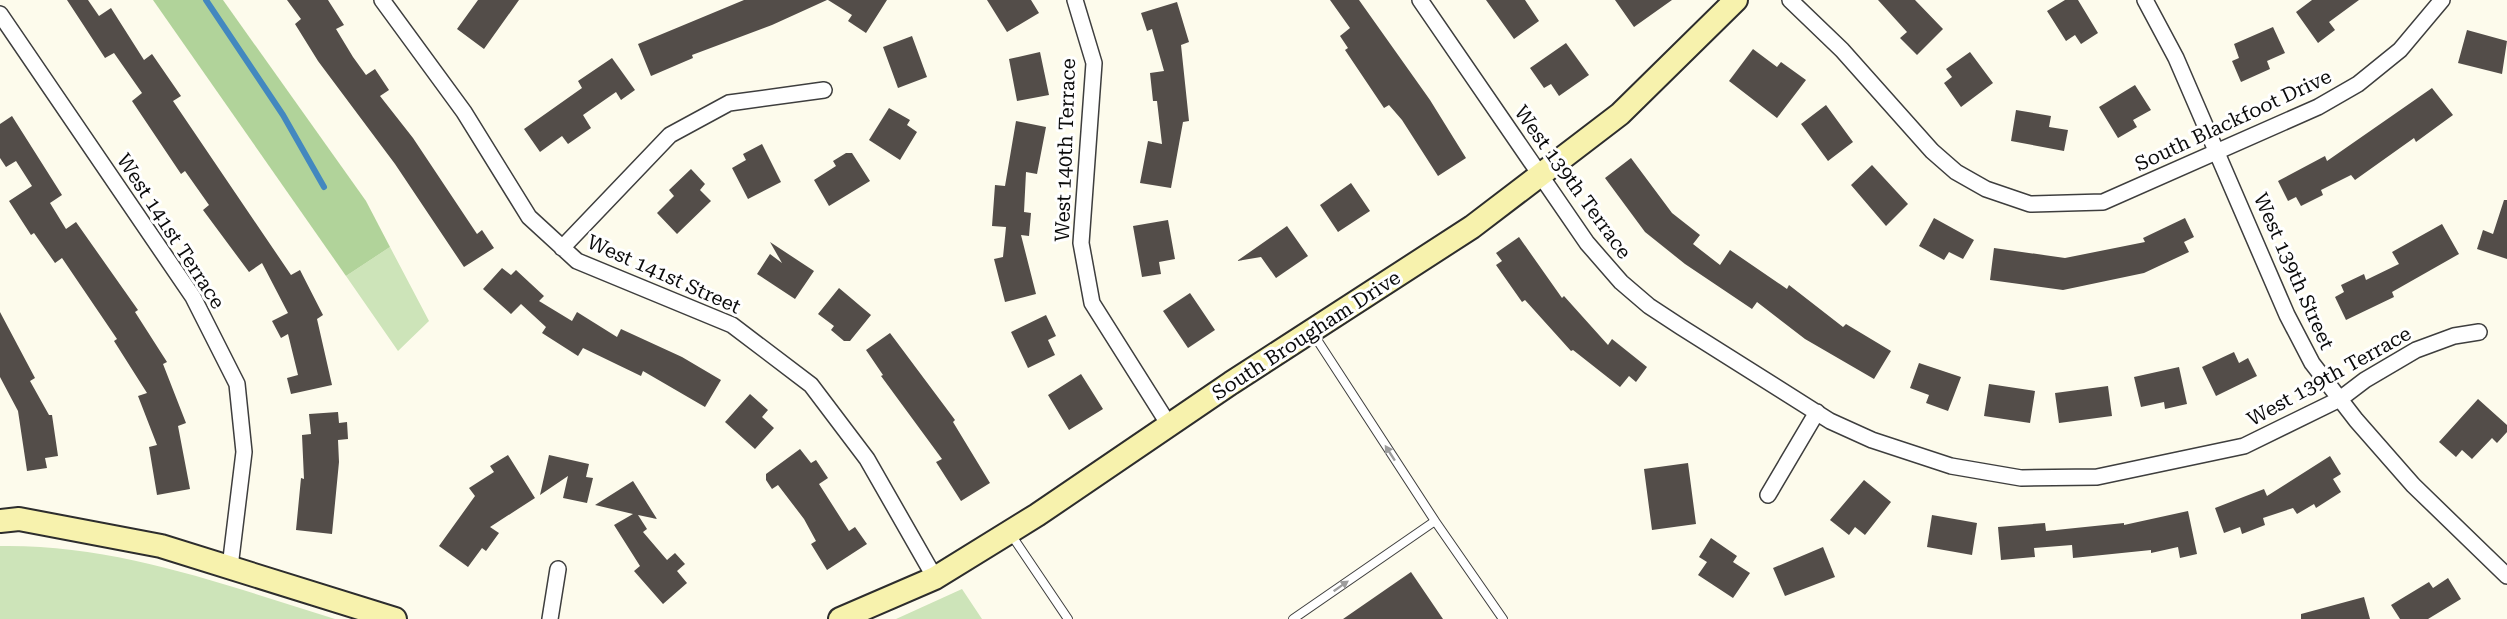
<svg xmlns="http://www.w3.org/2000/svg" width="2507" height="619" viewBox="0 0 2507 619" font-family="'Roboto Serif',serif">
	<rect width="100%" height="100%" fill="#fdfbec"/>
	<path fill="#cde4b9" d="M390 247 429 321 398 351 346 276Z
		M0 546C117 544 225 585 335 619H0Z
		M962 589 982 619H896Z"/>
	<path fill="#b1d39a" d="M153 0H223L366 201 390 247 346 276Z"/>
	<g fill="none" stroke-linecap="round" stroke-linejoin="round">
		<path stroke="#4388bf" stroke-width="6" d="M206 0 283 115 324 187"/>
	</g>
	<path fill="#534d49" d="M67 0H88L99 16 111 8 144 60 152 54 181 96 173 101 291 275 300 270 323 315 317 319 332 385 291 394 287 378 298 375 288 334 281 338 272 321 288 313 262 263 249 272 203 210 209 205 185 171 181 174 132 101 142 93 114 53 105 58Z
		M287 0H328L344 25 336 29 353 57 366 75 375 69 389 90 380 96 413 138 477 234 482 230 494 248 464 267 395 164 318 61 295 24 301 19Z
		M478 0H519L484 49 457 29Z
		M744 0H827L772 25 692 55 693 58 651 76 638 44Z
		M828 0H887L866 33 848 21 852 15Z
		M987 0H1031L1039 13 1007 32Z
		M1330 0H1359L1430 100 1466 158 1438 176 1402 120 1389 105 1384 108 1345 50 1348 48 1340 36 1350 28Z
		M1486 0H1525L1539 21 1514 39Z
		M1615 0H1672L1634 27Z
		M1878 0H1915L1943 29 1917 55 1900 38 1907 32Z
		M2065 0H2078L2098 33 2081 44 2075 35 2066 41 2047 11Z
		M2312 0H2359L2329 22 2335 30 2318 43 2296 12Z
		M1177 2 1189 42 1181 45 1189 121 1183 122 1171 188 1140 183 1148 141 1162 144 1157 101H1153L1150 73 1164 71 1152 29 1147 31 1141 13Z
		M2273 27 2285 53 2267 61 2270 69 2241 82 2232 61 2239 58 2234 44Z
		M2467 30 2507 41 2502 74 2458 63Z
		M912 36 927 77 898 88 883 47Z
		M1566 43 1589 75 1559 96 1551 84 1544 88 1530 68Z
		M1753 49 1777 67 1781 62 1806 80 1777 118 1729 81Z
		M1040 52 1049 95 1017 101 1009 59Z
		M1970 52 1993 83 1961 107 1944 83 1952 77 1946 69Z
		M612 58 635 90 621 100 616 92 583 115 591 128 568 144 562 136 540 152 524 129 582 88 578 81Z
		M2135 85 2151 110 2133 120 2137 127 2118 138 2099 107Z
		M2432 88 2453 115 2416 142 2414 138 2355 180 2351 175 2321 190 2323 195 2301 206 2296 197 2288 201 2278 181 2325 156 2327 161Z
		M1826 105 1853 142 1828 161 1801 124Z
		M889 108 910 120 907 125 917 132 900 160 869 140Z
		M2016 110 2051 116 2049 127 2068 130 2064 151 2011 141Z
		M12 116 62 195 50 203 66 229 76 222 138 310 135 312 167 362 163 364 186 423 178 426 190 489 157 495 149 447 157 445 138 396 147 393 114 341 117 339 62 258 55 263 34 233 31 235 9 201 32 186 16 161 6 167 0 158V124Z
		M1016 121 1046 127 1037 174 1026 172 1024 212 1031 213 1029 236 1021 235 1036 294 1005 302 994 259 1003 257 1006 227 992 226 995 185 1005 186Z
		M762 144 781 182 748 199 732 168 746 160 743 154Z
		M846 153H852L870 181 829 206 814 180 836 166 833 161Z
		M1631 158 1672 213 1700 235 1693 244 1720 265 1730 250 1787 289 1789 285 1843 327 1846 324 1891 351 1874 379 1805 339 1757 302 1752 309 1685 264 1645 232 1605 178Z
		M1872 165 1908 204 1886 226 1851 185Z
		M691 169 705 184 700 190 711 201 677 234 657 213 674 196 669 190Z
		M1351 183 1370 211 1338 232 1320 205Z
		M2504 200H2507V259L2477 249 2483 230 2493 234Z
		M1934 218 1974 240 1963 259 1949 252 1944 260 1919 246Z
		M2185 218 2194 237 2184 242 2189 252 2144 273 2063 290 1990 280 1994 248 2065 258 2145 242 2143 238Z
		M1168 220 1175 259 1159 262 1161 274 1142 277 1133 226Z
		M2442 224 2459 254 2392 292 2394 297 2346 320 2335 297 2344 292 2341 285 2364 274 2366 280 2399 264 2392 252Z
		M1287 226 1308 256 1276 278 1261 257 1237 261Z
		M1519 237 1562 298 1564 296 1608 345 1612 339 1647 367 1636 382 1629 376 1620 387 1573 350 1571 351 1525 300 1522 302 1496 265 1502 261 1496 253Z
		M770 242 814 271 795 299 757 274 770 254 782 263Z
		M502 268 511 275 516 270 544 296 539 301 572 321 577 312 617 337 621 329 682 357 721 380 705 407 643 371 641 376 583 348 578 356 542 333 546 327 521 304 511 314 483 289Z
		M839 288 871 315 850 341H844L831 330 834 326 818 314Z
		M1190 293 1215 330 1188 348 1163 311Z
		M0 312 35 378 30 381 49 415H52L58 456 45 458 47 468 27 471 18 411 0 377Z
		M1046 315 1056 336 1048 340 1055 355 1028 368 1011 332Z
		M890 333 955 420 953 422 990 483 961 501 936 462 942 459 881 376 883 375 866 350Z
		M2234 352 2239 363 2248 358 2257 376 2216 396 2202 367Z
		M1919 363 1961 377 1948 411 1926 403 1929 395 1910 388Z
		M2179 367 2187 404 2165 409 2164 402 2141 407 2134 377Z
		M1081 374 1103 409 1069 430 1048 395Z
		M1989 384 2035 391 2030 423 1984 416Z
		M2108 386 2112 416 2059 423 2055 393Z
		M750 394 768 410 762 417 774 428 755 449 725 422Z
		M2478 399 2507 425V432L2497 443 2492 438 2472 459 2462 450 2456 457 2439 442Z
		M338 412 339 423 347 422 348 439 338 440 339 462 332 534 296 530 301 478 304 479 302 435 311 434 309 414Z
		M800 449 811 463 816 460 828 478 819 484 849 531 855 527 867 544 827 570 811 544 816 541 804 519 778 485 772 489 766 480V474Z
		M508 455 535 498 490 527 499 533 486 551 482 548 468 567 439 546 475 496 469 488 494 472 490 466Z
		M549 455 589 464 586 477 593 478 587 503 563 498 568 476 540 495Z
		M2330 456 2341 474 2333 479 2341 492 2316 508 2314 504 2297 514 2293 508 2263 518 2265 525 2242 534 2240 527 2224 533 2215 508 2264 489 2267 496Z
		M1688 463 1696 524 1652 530 1644 469Z
		M1864 480 1891 502 1865 535 1855 527 1849 535 1830 520Z
		M633 481 657 519 638 515 647 529 643 532 667 560 675 553 685 564 677 571 687 583 663 604 634 571 640 566 614 525 633 514 595 505Z
		M2188 511 2197 554 2180 558 2178 547 2151 553V550L2073 558 2072 545 2034 548 2035 557 2001 560 1998 527 2045 523 2046 531 2124 523V525Z
		M1932 515 1977 523 1972 555 1927 547Z
		M1711 538 1737 556 1733 562 1750 573 1733 598 1698 575 1707 562 1699 557Z
		M1823 547 1835 577 1785 596 1773 568Z
		M1411 572 1443 619H1343Z
		M2448 578 2461 599 2428 619H2400L2391 605 2429 582 2433 588Z
		M2364 597 2370 619H2301V614Z"/>
	<g fill="none" stroke-linecap="round" stroke-linejoin="round">
		<g stroke="#3e3e3e" stroke-width="10">
			<path id="lane" d="M1435 521 1503 619
				M1010 533 1068 619
				M1293 619 1435 521 1312 332"/>
		</g>
		<g stroke="#3e3e3e" stroke-width="18">
			<path id="street" d="M382 0 464 112 529 217 577 261 732 325 811 385 867 459 935 578
				M1075 0 1094 63 1081 243 1092 303 1169 425
				M1420 0 1587 243 1621 282 1649 306 1681 327 1830 421 1872 440 1951 466 2021 478 2097 477 2244 446 2340 399 2365 380 2416 350 2454 336 2479 332
				M1790 0 1842 50 1932 151 1956 172 1986 189 2030 204 2103 202 2318 107 2358 84 2400 50 2442 0
				M2145 0 2176 58 2287 315 2312 363 2356 420 2413 485 2507 576
				M0 14 193 297 237 384 244 452 230 567
				M562 248 670 135 729 103 824 90
				M1768 495 1817 412
				M550 619 558 569"/>
		</g>
		<g stroke="#2d2d2d" stroke-width="26">
			<path id="secondary" d="M0 521 19 519 161 546 395 619
				M840 619 935 578 1037 515 1231 383 1472 227 1620 114 1736 0"/>
		</g>
		<use href="#lane" stroke="#fff" stroke-width="8"/>
		<use href="#street" stroke="#fff" stroke-width="15"/>
		<use href="#secondary" stroke="#f7f2ad" stroke-width="22"/>
	</g>
	<defs><path id="oneway-solid" d="M-6-.8H1V-3.2L6.5 0L1 3.2V.8H-6Z" transform="scale(1.5)"/></defs>
	<g fill="#9d9d9d">
		<use href="#oneway-solid" transform="translate(1390 453) rotate(-123)"/>
		<use href="#oneway-solid" transform="translate(1341 586) rotate(-35)"/>
	</g>
	<g text-anchor="middle" dominant-baseline="central" stroke-width="6" stroke-linejoin="round" paint-order="stroke">
		<g font-size="20" fill="#0b0b0b" stroke="#fff">
			<text transform="translate(2233 120) rotate(-25)">South Blackfoot Drive</text>
			<text transform="translate(1065 150) rotate(-88)">West 140th Terrace</text>
			<text transform="translate(1573 182) rotate(54)">West 139th Terrace</text>
			<text transform="translate(171 231) rotate(57)">West 141st Terrace</text>
			<text transform="translate(2294 271) rotate(66)">West 139th Street</text>
			<text transform="translate(664 274) rotate(24)">West 141st Street</text>
			<text transform="translate(1306 335) rotate(-33)">South Brougham Drive</text>
			<text transform="translate(2329 376) rotate(-29)">West 139th Terrace</text>
		</g>
	</g>
</svg>
